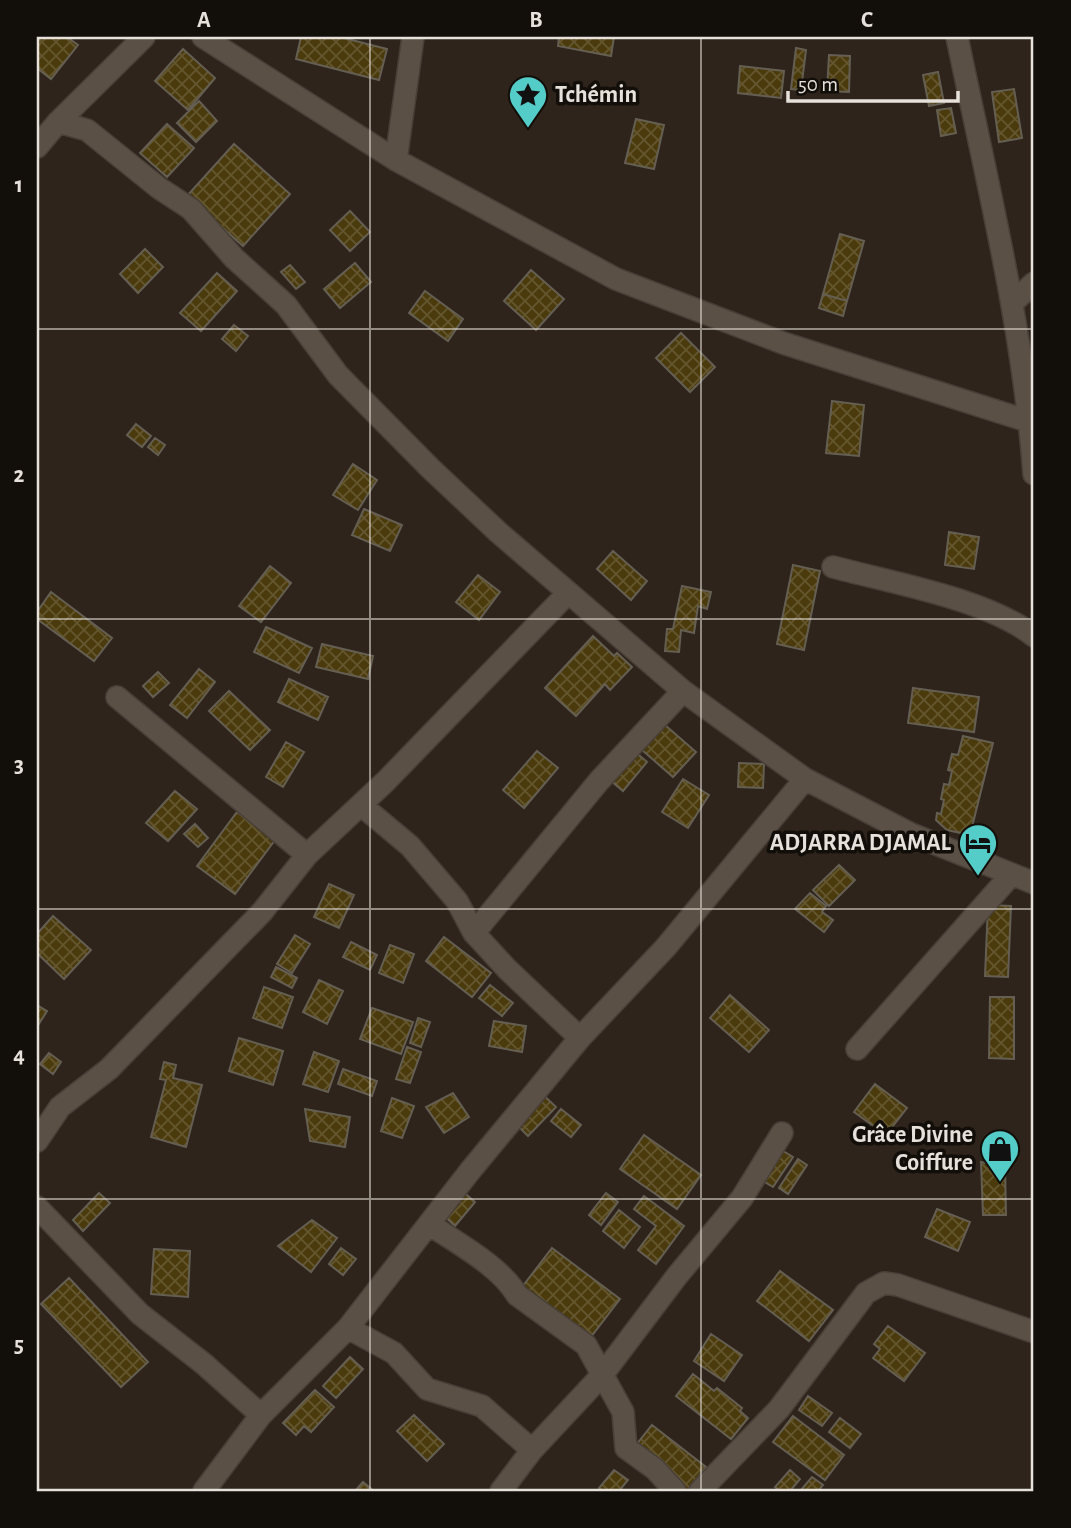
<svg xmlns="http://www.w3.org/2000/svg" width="1071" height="1528" viewBox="0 0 1071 1528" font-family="'Alegreya Sans',sans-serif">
	<defs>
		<pattern id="building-cross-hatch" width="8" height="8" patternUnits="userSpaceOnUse" patternTransform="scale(1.75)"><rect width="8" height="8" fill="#4a3a0c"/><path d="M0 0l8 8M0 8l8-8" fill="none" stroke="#64562f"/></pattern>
	</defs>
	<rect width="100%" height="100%" fill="#2e241b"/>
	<path fill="url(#building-cross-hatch)" stroke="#645f52" stroke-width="2" d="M37 37H67L78 45 51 79 37 68Z
		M301 37H340L387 49 379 80 296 59Z
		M559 37H614L611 56 558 46Z
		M796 48 806 50 801 90 791 89Z
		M183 49 215 78 188 110 155 81Z
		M829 55 850 56 849 92 827 91Z
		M740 66 784 71 781 98 738 93Z
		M938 72 944 103 929 106 923 75Z
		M1014 89 1022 138 999 142 992 92Z
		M199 101 217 121 196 142 177 123Z
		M951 108 956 133 941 136 937 110Z
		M636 119 664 125 654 169 625 163Z
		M167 124 194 148 167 177 140 153Z
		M234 144 290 194 243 246 187 196Z
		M350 211 370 232 350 251 330 230Z
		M840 234 864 241 847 301 823 294Z
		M145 249 163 267 138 293 120 274Z
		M355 263 371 282 340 308 324 289Z
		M290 265 305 282 296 289 281 272Z
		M531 270 564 299 536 330 504 301Z
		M217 273 237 291 201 331 180 313Z
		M425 291 463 319 448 341 409 313Z
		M823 294 847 301 843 316 819 308Z
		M234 325 248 336 236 351 222 339Z
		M681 333 715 367 690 392 656 358Z
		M832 401 864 405 859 456 826 453Z
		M136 424 151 436 142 447 127 435Z
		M155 438 165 445 158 455 148 447Z
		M353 464 377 480 358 510 333 495Z
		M364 509 402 525 390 551 352 535Z
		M949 532 979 537 974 569 945 565Z
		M613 551 647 581 631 600 597 569Z
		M793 565 820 571 804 650 777 644Z
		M270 566 291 583 261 622 239 606Z
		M478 575 500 592 479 620 456 602Z
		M682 586 711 592 707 609 698 606 694 633 681 630 679 652 665 651 667 629H673Z
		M51 592 112 638 94 661 37 619V612Z
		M266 627 312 648 299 673 254 652Z
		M593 636 614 656 617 653 632 667 610 690 605 684 576 716 545 688Z
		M322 644 373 656 368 679 316 667Z
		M199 669 215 682 187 718 170 705Z
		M158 672 169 683 153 697 143 686Z
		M289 679 328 697 318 720 278 702Z
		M913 688 979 697 974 732 908 723Z
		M229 691 270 730 250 750 209 711Z
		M665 725 696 752 673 777 642 750Z
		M963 736 993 743 970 835 947 830 936 820 937 813 941 814 944 800 941 799 944 784 949 785 952 771 948 770 952 754 958 755Z
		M286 742 304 752 283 787 266 777Z
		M628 746 647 762 623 791 604 775Z
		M537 751 558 768 524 808 503 790Z
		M739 763 764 764 763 788 738 787Z
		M683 779 709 795 688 828 662 812Z
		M175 791 197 809 168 841 146 823Z
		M237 812 275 840 235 894 197 866Z
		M195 824 208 838 198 847 184 834Z
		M839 865 855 880 829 906 813 890Z
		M329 884 354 895 339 928 314 917Z
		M810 893 826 906 822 912 833 920 824 932 795 909Z
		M988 905 1011 906 1008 977 985 976Z
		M53 916 91 950 64 979 37 953V934Z
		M295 935 310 944 292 973 277 964Z
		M444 937 491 973 472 997 426 961Z
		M351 942 377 955 370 970 343 957Z
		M390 945 414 954 403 983 379 973Z
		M276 967 297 978 292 988 271 977Z
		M319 980 343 991 327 1024 303 1012Z
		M490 985 513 1003 502 1016 479 998Z
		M264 987 293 997 282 1028 253 1018Z
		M730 995 769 1030 749 1052 710 1018Z
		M990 997H1014V1059L989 1058Z
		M37 1005 47 1011 37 1027Z
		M372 1008 413 1022 401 1054 360 1039Z
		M418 1018 430 1022 421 1047 410 1043Z
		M494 1021 526 1026 522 1052 489 1046Z
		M239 1038 283 1051 273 1085 229 1071Z
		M407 1047 421 1052 410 1083 396 1079Z
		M314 1052 339 1061 328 1092 303 1084Z
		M49 1053 61 1062 53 1074 40 1064Z
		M164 1062 176 1065 173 1078 202 1085 186 1147 151 1137 166 1080 160 1079Z
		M343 1069 377 1081 372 1096 338 1084Z
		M875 1084 907 1108 886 1135 854 1112Z
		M539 1091 556 1107 528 1136 512 1120Z
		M453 1093 469 1117 444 1133 426 1107Z
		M392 1098 414 1106 402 1138 381 1131Z
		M305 1109 350 1117 345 1147 310 1141Z
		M561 1109 581 1125 571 1137 551 1121Z
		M644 1135 701 1175 677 1209 620 1169Z
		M780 1149 793 1157 773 1187 760 1179Z
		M798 1159 807 1165 788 1194 779 1188Z
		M981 1162 1005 1168 1006 1215H983Z
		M460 1189 475 1202 455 1226 440 1212Z
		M99 1193 110 1203 83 1231 73 1220Z
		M606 1193 618 1202 601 1225 589 1215Z
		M644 1196 684 1226 656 1264 638 1250 656 1226 634 1209Z
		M937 1209 970 1222 958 1251 925 1237Z
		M619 1210 640 1227 624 1248 603 1231Z
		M312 1220 337 1238 311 1272 278 1246Z
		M341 1248 356 1259 343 1275 329 1264Z
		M552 1248 620 1299 587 1342 519 1291Z
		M154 1249 190 1251 188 1297 151 1294Z
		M780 1271 833 1310 809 1341 757 1301Z
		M69 1278 148 1362 121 1387 41 1304Z
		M888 1326 925 1353 904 1381 873 1358 880 1349 874 1344Z
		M711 1334 742 1355 724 1381 694 1361Z
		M350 1357 363 1369 336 1398 323 1386Z
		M693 1374 714 1391 717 1388 742 1408 740 1411 748 1418 731 1439 676 1396Z
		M315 1390 334 1407 311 1432 304 1426 296 1435 283 1423Z
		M808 1396 832 1413 822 1426 799 1410Z
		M414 1415 444 1444 427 1461 397 1431Z
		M793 1416 844 1455 825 1480 773 1442Z
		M840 1418 861 1434 850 1448 829 1432Z
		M652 1425 706 1467 687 1491 632 1450Z
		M614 1470 628 1480 619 1491H603L599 1488Z
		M790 1470 800 1479 790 1491H780L775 1487Z
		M812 1477 823 1485 818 1491H800Z
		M363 1482 374 1491H355Z"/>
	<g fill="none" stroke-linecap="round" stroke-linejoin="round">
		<g stroke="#484038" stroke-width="24">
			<path id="minor" d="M203 37 396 160 616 279 783 343 1034 423
				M957 37C987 182 1023 326 1034 474
				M58 122 87 130 159 188 191 209 234 258 286 305 338 375 430 468 498 532 683 691 805 779 911 834 1034 883
				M37 147 58 122 144 37
				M396 160 413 37
				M1012 303 1034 283
				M833 567C893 583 987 599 1034 636
				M117 697 307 855
				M361 805 410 846 457 901 474 933 507 969 580 1038
				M474 933 599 781 683 691
				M857 1049 1011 875
				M37 1141 60 1107 109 1069 262 912 307 855 385 782 568 593
				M37 1207 140 1314 204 1364 261 1415
				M429 1224C457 1243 500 1266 517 1295L586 1345 623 1412 626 1448 655 1469 675 1491
				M348 1328 394 1353 427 1389 482 1406 532 1450
				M204 1491 261 1415 348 1328 470 1171 580 1038 666 947 805 779
				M501 1491 532 1450 603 1374 677 1276 742 1198 782 1133
				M700 1491 779 1409 866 1293 884 1283 898 1285 1034 1332"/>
		</g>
		<use href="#minor" stroke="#5b5046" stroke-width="21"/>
	</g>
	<path fill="none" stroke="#e7e1db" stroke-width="2" stroke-opacity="0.55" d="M370 37V1491M701 37V1491M37 329H1034M37 619H1034M37 909H1034M37 1199H1034"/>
	<defs>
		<g id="sight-pin" transform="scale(2.0125)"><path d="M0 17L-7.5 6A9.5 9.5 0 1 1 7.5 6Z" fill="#54cdc9" stroke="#120e0a"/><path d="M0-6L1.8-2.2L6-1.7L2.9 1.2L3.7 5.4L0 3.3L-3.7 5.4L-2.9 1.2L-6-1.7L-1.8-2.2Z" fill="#111"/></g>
		<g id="hotel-pin" transform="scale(2.0125)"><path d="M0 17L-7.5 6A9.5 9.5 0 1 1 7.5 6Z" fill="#54cdc9" stroke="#120e0a"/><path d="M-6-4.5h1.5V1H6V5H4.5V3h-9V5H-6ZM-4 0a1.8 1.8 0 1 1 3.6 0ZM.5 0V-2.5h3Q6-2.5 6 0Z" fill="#111"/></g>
		<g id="shop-pin" transform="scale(2.0125)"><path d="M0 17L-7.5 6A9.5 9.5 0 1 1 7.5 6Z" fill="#54cdc9" stroke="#120e0a"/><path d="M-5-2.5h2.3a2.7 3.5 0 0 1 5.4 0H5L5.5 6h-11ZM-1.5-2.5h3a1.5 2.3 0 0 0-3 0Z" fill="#111"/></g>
	</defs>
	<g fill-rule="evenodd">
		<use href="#sight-pin" x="528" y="95"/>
		<use href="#hotel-pin" x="978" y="843"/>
		<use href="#shop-pin" x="1000" y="1149"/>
	</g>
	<g text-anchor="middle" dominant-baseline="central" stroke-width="7" stroke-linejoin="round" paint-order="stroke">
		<g font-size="24" font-weight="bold" fill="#e7e1db" stroke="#120e0a" text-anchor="end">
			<text x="555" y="95" text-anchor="start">Tchémin</text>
			<text x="951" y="843">ADJARRA DJAMAL</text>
			<text x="973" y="1135">Grâce Divine<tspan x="973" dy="28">Coiffure</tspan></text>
		</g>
	</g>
	<rect width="1071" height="1528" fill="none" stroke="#120e0a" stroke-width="77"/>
	<path d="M788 91v10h170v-10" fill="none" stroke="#e7e1db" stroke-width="3.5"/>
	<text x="798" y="91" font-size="21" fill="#e7e1db" stroke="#120e0a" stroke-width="5" paint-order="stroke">50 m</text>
	<rect x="38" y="38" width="994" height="1452" fill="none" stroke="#e7e1db" stroke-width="2.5"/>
	<g font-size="23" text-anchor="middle" font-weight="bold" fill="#e7e1db">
		<text x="204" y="27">A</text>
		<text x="536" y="27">B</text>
		<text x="867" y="27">C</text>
		<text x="19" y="192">1</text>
		<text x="19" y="482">2</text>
		<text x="19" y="772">3</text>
		<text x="19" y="1062">4</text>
		<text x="19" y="1352">5</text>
	</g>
</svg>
